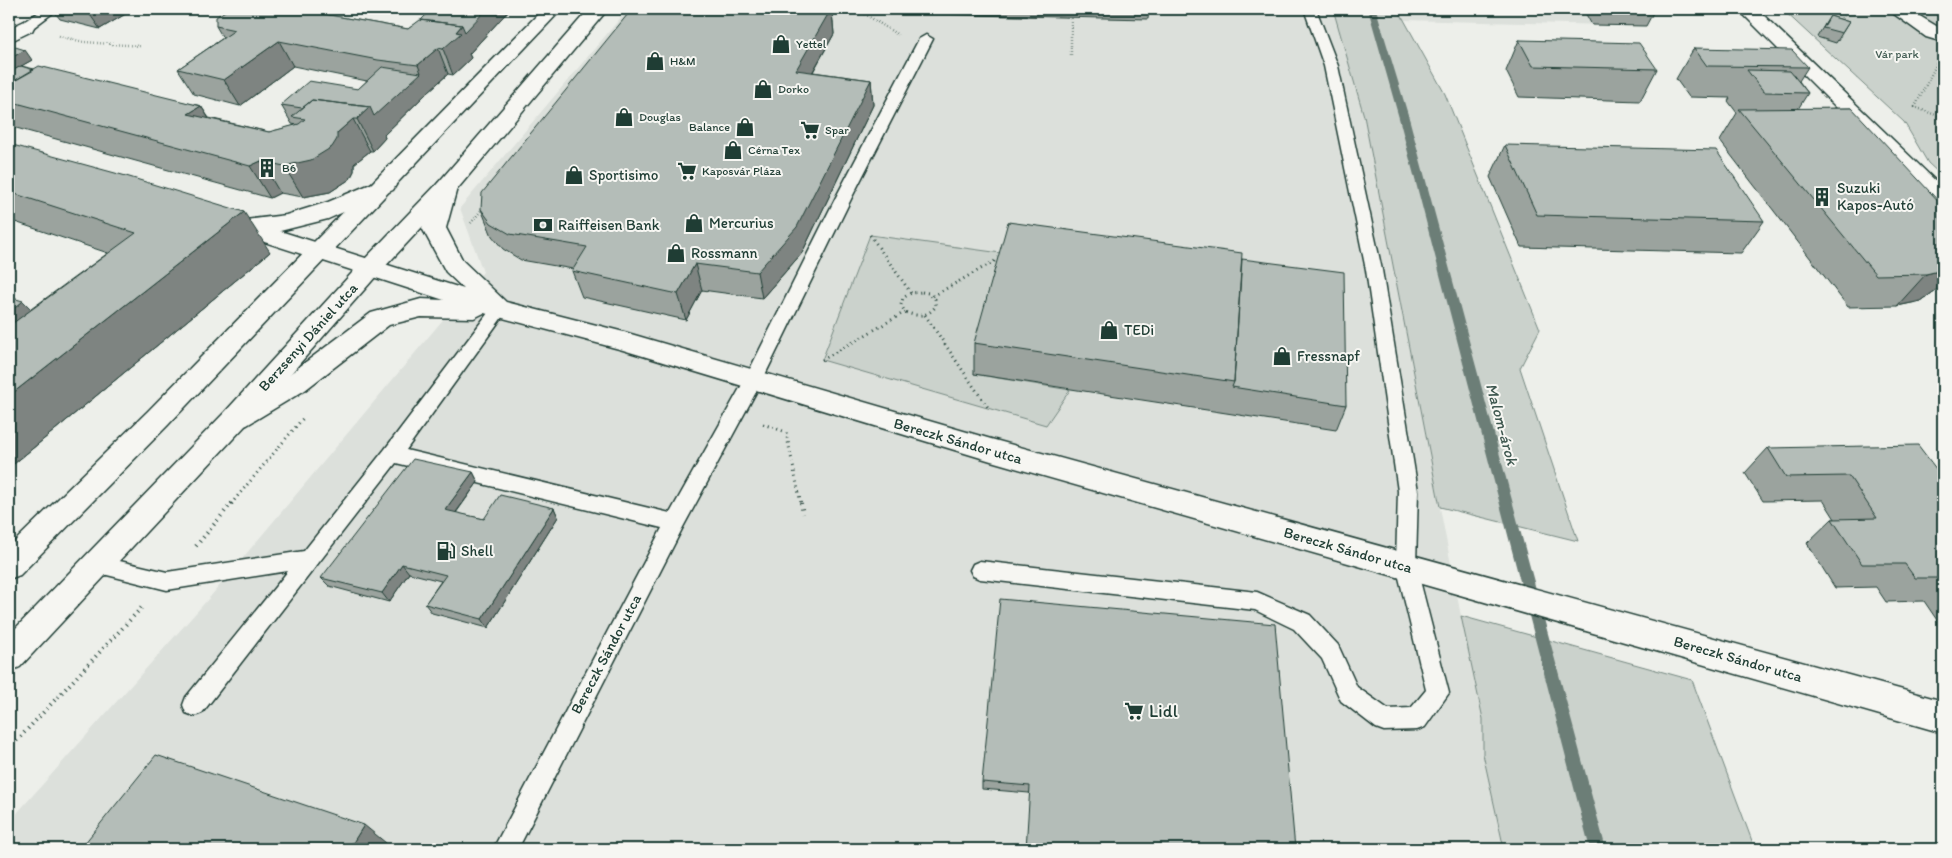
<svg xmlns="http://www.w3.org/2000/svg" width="1952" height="858" viewBox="0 0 1952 858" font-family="Itim,sans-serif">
	<rect width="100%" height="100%" fill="#edefea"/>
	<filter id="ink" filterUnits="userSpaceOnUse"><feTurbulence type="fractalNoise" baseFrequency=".02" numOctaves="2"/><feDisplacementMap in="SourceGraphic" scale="10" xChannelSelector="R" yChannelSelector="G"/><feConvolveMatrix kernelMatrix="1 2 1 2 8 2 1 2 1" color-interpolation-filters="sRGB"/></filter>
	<g filter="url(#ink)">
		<path fill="#dce0db" d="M628 9H1333L1364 116 1461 616 1483 719V754L1504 849H9V822L210 597 483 272 460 208Z
			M1398 9H1635L1646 26 1403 20Z"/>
		<path fill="#cbd2cc" stroke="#758880" d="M1333 9H1398L1445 94 1540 329 1520 368 1578 541 1440 507 1364 116Z
			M1782 9H1943V177L1928 163 1904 122Z
			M870 235 1008 254 974 374 1070 390 1046 425 822 360Z
			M1461 616 1692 680 1755 849H1504L1483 754V719Z"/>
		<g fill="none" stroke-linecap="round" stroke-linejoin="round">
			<path fill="#6c7e77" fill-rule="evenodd" d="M1368 9H1376L1409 118 1606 849H1590L1399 118Z"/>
			<g stroke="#1f3d34" stroke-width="3">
				<path id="lane" d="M44 9H58L30 30H20L19 27 20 24Z
					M1304 9H1316L1338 66 1382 270 1418 491 1416 565 1449 693 1425 727 1417 730 1384 731 1376 728 1341 701 1322 659 1294 629 1255 610 980 579 973 576 970 570 973 564 980 561 1257 592 1310 615 1338 645 1357 687 1388 709 1411 708 1426 690 1396 565 1398 491 1366 270 1324 66Z
					M926 35 933 39 852 197 762 381 682 529 518 849H493L662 528 396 463 202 713 194 716 186 713 183 705 186 697 288 571 167 590 91 571 88 565 91 559 98 556 167 572 304 551 385 449 494 305H506L508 309 406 450 670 513 744 381 836 197 919 39Z"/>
			</g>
			<g stroke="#1f3d34" stroke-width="3">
				<path id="street" d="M1887 9H1908L1943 30V42L1926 37Z
					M25 21 32 23 34 27 32 31 9 42V28Z
					M385 178 393 180 396 185 393 190 328 219 280 231 464 289 446 272 422 228 438 183 446 181 454 183 457 188 446 228 463 261 506 302 624 332 991 439 1943 701V733L991 461 623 350 484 313 474 318 421 317 389 325 305 390 247 425 237 428 227 425 223 418 227 411 287 376 371 313 421 299 444 300 212 225 208 220 212 215 220 213 245 220 286 215 328 202Z"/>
			</g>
			<g stroke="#1f3d34" stroke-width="3">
				<path id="secondary" d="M1738 9H1757L1943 188V208L1935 206Z"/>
			</g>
			<g stroke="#1f3d34" stroke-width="3">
				<path id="primary" d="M543 9H562L168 425 20 575 9 579V547L148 411Z
					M589 9H608L454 193 378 274 245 426 20 667 9 672V635L225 412 362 262 438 183Z"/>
			</g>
			<path stroke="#1f3d34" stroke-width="2.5" stroke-dasharray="0.5 2.5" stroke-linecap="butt" d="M865 14 898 35
				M1071 18V56
				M1838 23 1848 9
				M59 36 84 42 140 46
				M1938 61 1915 107 1943 118
				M471 223 483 208"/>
			<path stroke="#1f3d34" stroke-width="3" stroke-dasharray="1 4" stroke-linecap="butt" d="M870 235 911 293
				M922 292 928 293 935 299 936 306C928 317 917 317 905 312L901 305 903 298 911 293Z
				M933 296 1000 258
				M925 315 989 409
				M822 360 905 312
				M763 424 786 432 801 504
				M231 504 304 417"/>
			<path stroke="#1f3d34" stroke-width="4" stroke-dasharray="1 4.5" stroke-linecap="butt" d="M801 503 803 514
				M196 546 232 503
				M9 749 142 607"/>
			<use href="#lane" fill="#f6f6f2" fill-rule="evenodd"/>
			<use href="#street" fill="#f6f6f2" fill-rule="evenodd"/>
			<use href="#secondary" fill="#f6f6f2" fill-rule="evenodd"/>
			<use href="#primary" fill="#f6f6f2" fill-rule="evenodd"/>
		</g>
		<path fill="#9ba39e" stroke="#1f3d34" d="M52 9H134L100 29 60 19Z
			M228 9H339L329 15 408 29 421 20 438 12 510 9 469 54 471 58 453 75 448 74 429 91 384 135 385 138 373 151H370L354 164V171L350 179 330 192 303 197 280 193 270 198 9 126V45L32 60 21 66 201 106 209 118 269 132 297 125 292 124 281 105 358 89 367 81 293 66 240 106 194 94 178 69 223 38 216 26Z
			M355 9H388L378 15Z
			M632 9H858V10L834 9 832 12 834 34 813 72 871 80 873 105 802 253 762 298 702 290 686 320 582 297 572 271 573 269 521 260 503 249 492 236 481 209Z
			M928 9H1149L1148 19 928 14Z
			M1437 9H1466L1465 10H1437Z
			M1583 9H1655L1646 26 1592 25Z
			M1830 16 1849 22 1836 43 1817 37Z
			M1519 40 1657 69 1640 101 1519 97 1506 71Z
			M1694 48 1808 67 1799 81 1808 93 1798 109 1852 108 1936 290 1921 301 1897 306 1848 307 1720 141 1737 113 1728 101 1730 98 1689 97 1676 79Z
			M9 144 270 252 9 468V297L31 309 108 253 12 221 9 223Z
			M1505 145 1764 221 1741 253 1521 247 1490 177Z
			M1242 259 1346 405 1336 430 974 374V343Z
			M1768 448 1943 478V629L1924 601 1886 602 1876 587 1835 588 1807 543 1832 519H1835L1823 500 1763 501 1745 473Z
			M473 472 478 482 456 513 484 519 554 508 558 517 488 628 432 613 425 604 441 581 409 573 389 602 329 586 321 578Z
			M1275 624 1029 793 982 789V782Z"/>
		<path fill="#7e8481" stroke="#1f3d34" d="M86 9H134L100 29Z
			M289 9H339L301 32Z
			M376 9H388L378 15Z
			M487 9H510L469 54 471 58 453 75 443 49 462 25Z
			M817 9H834L832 12 834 34 799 96 796 70Z
			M279 41 293 66 240 106 224 80Z
			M438 48 448 74 429 91 384 135 385 138 373 151 357 119 370 107 421 73 418 65Z
			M25 50 32 60 9 73V59Z
			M871 80 873 105 802 253 762 298 757 272Z
			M201 106 221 138 188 114Z
			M353 119 370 151 354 164V171L350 179 330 192 303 197 284 166 337 133Z
			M261 161 280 193 270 198 250 166Z
			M244 212 270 252 9 468V396Z
			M695 264 702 290 686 320 678 294Z
			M1943 270V282L1936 290 1921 301 1897 306 1926 274Z
			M23 301 32 310 9 330V313Z
			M473 472 478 482 451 519 445 510Z
			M554 508 558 517 488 628 482 619Z
			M402 564 409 573 389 602 382 593Z
			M364 825 386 843 383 849H349Z"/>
		<path fill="#b4bdb8" stroke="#1f3d34" d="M228 9H296L408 29 420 20 462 25 456 32 461 33 443 49 438 48 418 65 378 60 279 41 224 80 178 69 235 30 216 26V17Z
			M442 9H487L465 32 462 25 421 20 430 11 438 12Z
			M632 9H831L796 70 871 80 797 227 757 272 695 264 678 294 572 271 587 247 510 234 491 223 481 209 482 193Z
			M1830 16 1849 22 1842 33 1823 28Z
			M1519 40 1639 43 1657 69 1533 66Z
			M9 45 25 50 9 59Z
			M1694 48 1792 50 1808 67 1707 66Z
			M21 66 34 70 9 84V69L14 70Z
			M39 66 201 106 188 114 269 132 299 124 305 119 292 117 312 100 370 107 357 119H353L337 133V139L332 147 311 160 284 166 261 161 250 166 9 101V84Z
			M382 67 421 73 374 116 370 107 312 100 302 108 281 105 309 81 358 89Z
			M1747 70 1790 71 1808 93 1764 92Z
			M1852 108 1943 206V270L1926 274 1876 275 1739 109Z
			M9 144 126 176 244 212 9 396V326L136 233 9 192Z
			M1505 145 1716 150 1764 221 1537 215Z
			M1008 222 1242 253 1234 382 974 343Z
			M1242 259 1344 272 1346 405 1232 387 1234 382Z
			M9 297 23 301 9 313Z
			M1918 445 1943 478V578H1915L1905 564H1862L1832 519 1877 518 1849 476 1786 477 1768 448Z
			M413 459 473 472 445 510 484 519 500 495 554 508 482 619 425 604 446 575 402 564 382 593 321 578Z
			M1000 599 1275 624 1295 849H1026L1030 786 982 782Z
			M156 755 364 825 349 849H80Z"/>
	</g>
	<defs>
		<g id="shop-bare" transform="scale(1.5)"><path d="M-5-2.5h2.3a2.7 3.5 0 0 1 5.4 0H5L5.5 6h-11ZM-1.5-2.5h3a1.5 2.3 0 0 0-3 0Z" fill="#1f3d34" stroke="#f6f6f2" stroke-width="2.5" paint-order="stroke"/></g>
		<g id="supermarket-bare" transform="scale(1.5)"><path d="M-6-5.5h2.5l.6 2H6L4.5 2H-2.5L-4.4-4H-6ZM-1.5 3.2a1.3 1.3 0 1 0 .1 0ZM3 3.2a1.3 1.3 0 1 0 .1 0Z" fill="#1f3d34" stroke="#f6f6f2" stroke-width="2.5" paint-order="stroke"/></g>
		<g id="building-bare" transform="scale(1.5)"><path d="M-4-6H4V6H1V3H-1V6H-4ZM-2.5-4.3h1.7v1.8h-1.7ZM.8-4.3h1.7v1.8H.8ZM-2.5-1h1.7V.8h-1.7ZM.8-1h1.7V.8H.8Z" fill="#1f3d34" stroke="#f6f6f2" stroke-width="2.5" paint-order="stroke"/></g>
		<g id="bank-bare" transform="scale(1.5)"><path d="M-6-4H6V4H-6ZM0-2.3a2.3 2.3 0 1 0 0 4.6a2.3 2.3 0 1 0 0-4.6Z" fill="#1f3d34" stroke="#f6f6f2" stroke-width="2.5" paint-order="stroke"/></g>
		<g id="fuel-bare" transform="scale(1.5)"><path d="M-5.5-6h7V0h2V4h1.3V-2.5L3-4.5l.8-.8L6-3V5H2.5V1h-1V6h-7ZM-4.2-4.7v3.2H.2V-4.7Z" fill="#1f3d34" stroke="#f6f6f2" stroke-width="2.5" paint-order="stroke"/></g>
	</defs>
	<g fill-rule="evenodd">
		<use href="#shop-bare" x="781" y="44"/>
		<use href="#shop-bare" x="655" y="61"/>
		<use href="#shop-bare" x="763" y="89"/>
		<use href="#shop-bare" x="624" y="117"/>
		<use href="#shop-bare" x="745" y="127"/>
		<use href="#supermarket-bare" x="810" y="130"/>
		<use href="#shop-bare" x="733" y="150"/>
		<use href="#building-bare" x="267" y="168"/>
		<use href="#supermarket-bare" x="687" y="171"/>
		<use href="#shop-bare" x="574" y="175"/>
		<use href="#building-bare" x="1822" y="197"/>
		<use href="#shop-bare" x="694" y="223"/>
		<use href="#bank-bare" x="543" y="225"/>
		<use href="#shop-bare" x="676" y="253"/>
		<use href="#shop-bare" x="1109" y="330"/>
		<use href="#shop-bare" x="1282" y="356"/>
		<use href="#fuel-bare" x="446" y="551"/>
		<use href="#supermarket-bare" x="1134" y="711"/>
	</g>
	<g text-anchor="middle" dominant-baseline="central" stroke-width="4" stroke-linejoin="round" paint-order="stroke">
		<g font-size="12" fill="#1f3d34" stroke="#f6f6f2" text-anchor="start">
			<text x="796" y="44">Yettel</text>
			<text x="670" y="61">H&amp;M</text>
			<text x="778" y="89">Dorko</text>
			<text x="639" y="117">Douglas</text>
			<text x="730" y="127" text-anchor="end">Balance</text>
			<text x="825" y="130">Spar</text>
			<text x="748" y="150">Cérna Tex</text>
			<text x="282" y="168">B6</text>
			<text x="702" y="171">Kaposvár Pláza</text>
		</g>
		<g font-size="12" fill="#415b52" stroke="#f6f6f2">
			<text x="1897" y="54">Vár park</text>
		</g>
		<g font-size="15" fill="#1f3d34" stroke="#f6f6f2" text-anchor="start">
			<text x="589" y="175">Sportisimo</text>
			<text x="1837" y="188">Suzuki<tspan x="1837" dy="17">Kapos-Autó</tspan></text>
			<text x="709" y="223">Mercurius</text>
			<text x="558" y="225">Raiffeisen Bank</text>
			<text x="691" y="253">Rossmann</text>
			<text x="1124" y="330">TEDi</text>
			<text x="1297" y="356">Fressnapf</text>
			<text x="461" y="551">Shell</text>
		</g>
		<g font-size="15" fill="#1f3d34" stroke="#f6f6f2">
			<text transform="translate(308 337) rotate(-48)">Berzsenyi Dániel utca</text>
			<text transform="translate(958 441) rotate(16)">Bereczk Sándor utca</text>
			<text transform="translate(1348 550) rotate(16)">Bereczk Sándor utca</text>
			<text transform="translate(606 654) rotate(-62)">Bereczk Sándor utca</text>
			<text transform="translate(1738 659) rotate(16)">Bereczk Sándor utca</text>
		</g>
		<g font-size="16" font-style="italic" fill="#3f5850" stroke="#f6f6f2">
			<text transform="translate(1502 424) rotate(75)">Malom-árok</text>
		</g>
		<g font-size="18" fill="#1f3d34" stroke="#f6f6f2" text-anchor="start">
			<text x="1149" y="711">Lidl</text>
		</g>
	</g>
	<rect width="1952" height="858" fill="none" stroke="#f6f6f2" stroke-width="30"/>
	<rect x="15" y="15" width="1922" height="828" fill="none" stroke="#1f3d34" stroke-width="2" filter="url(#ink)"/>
</svg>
